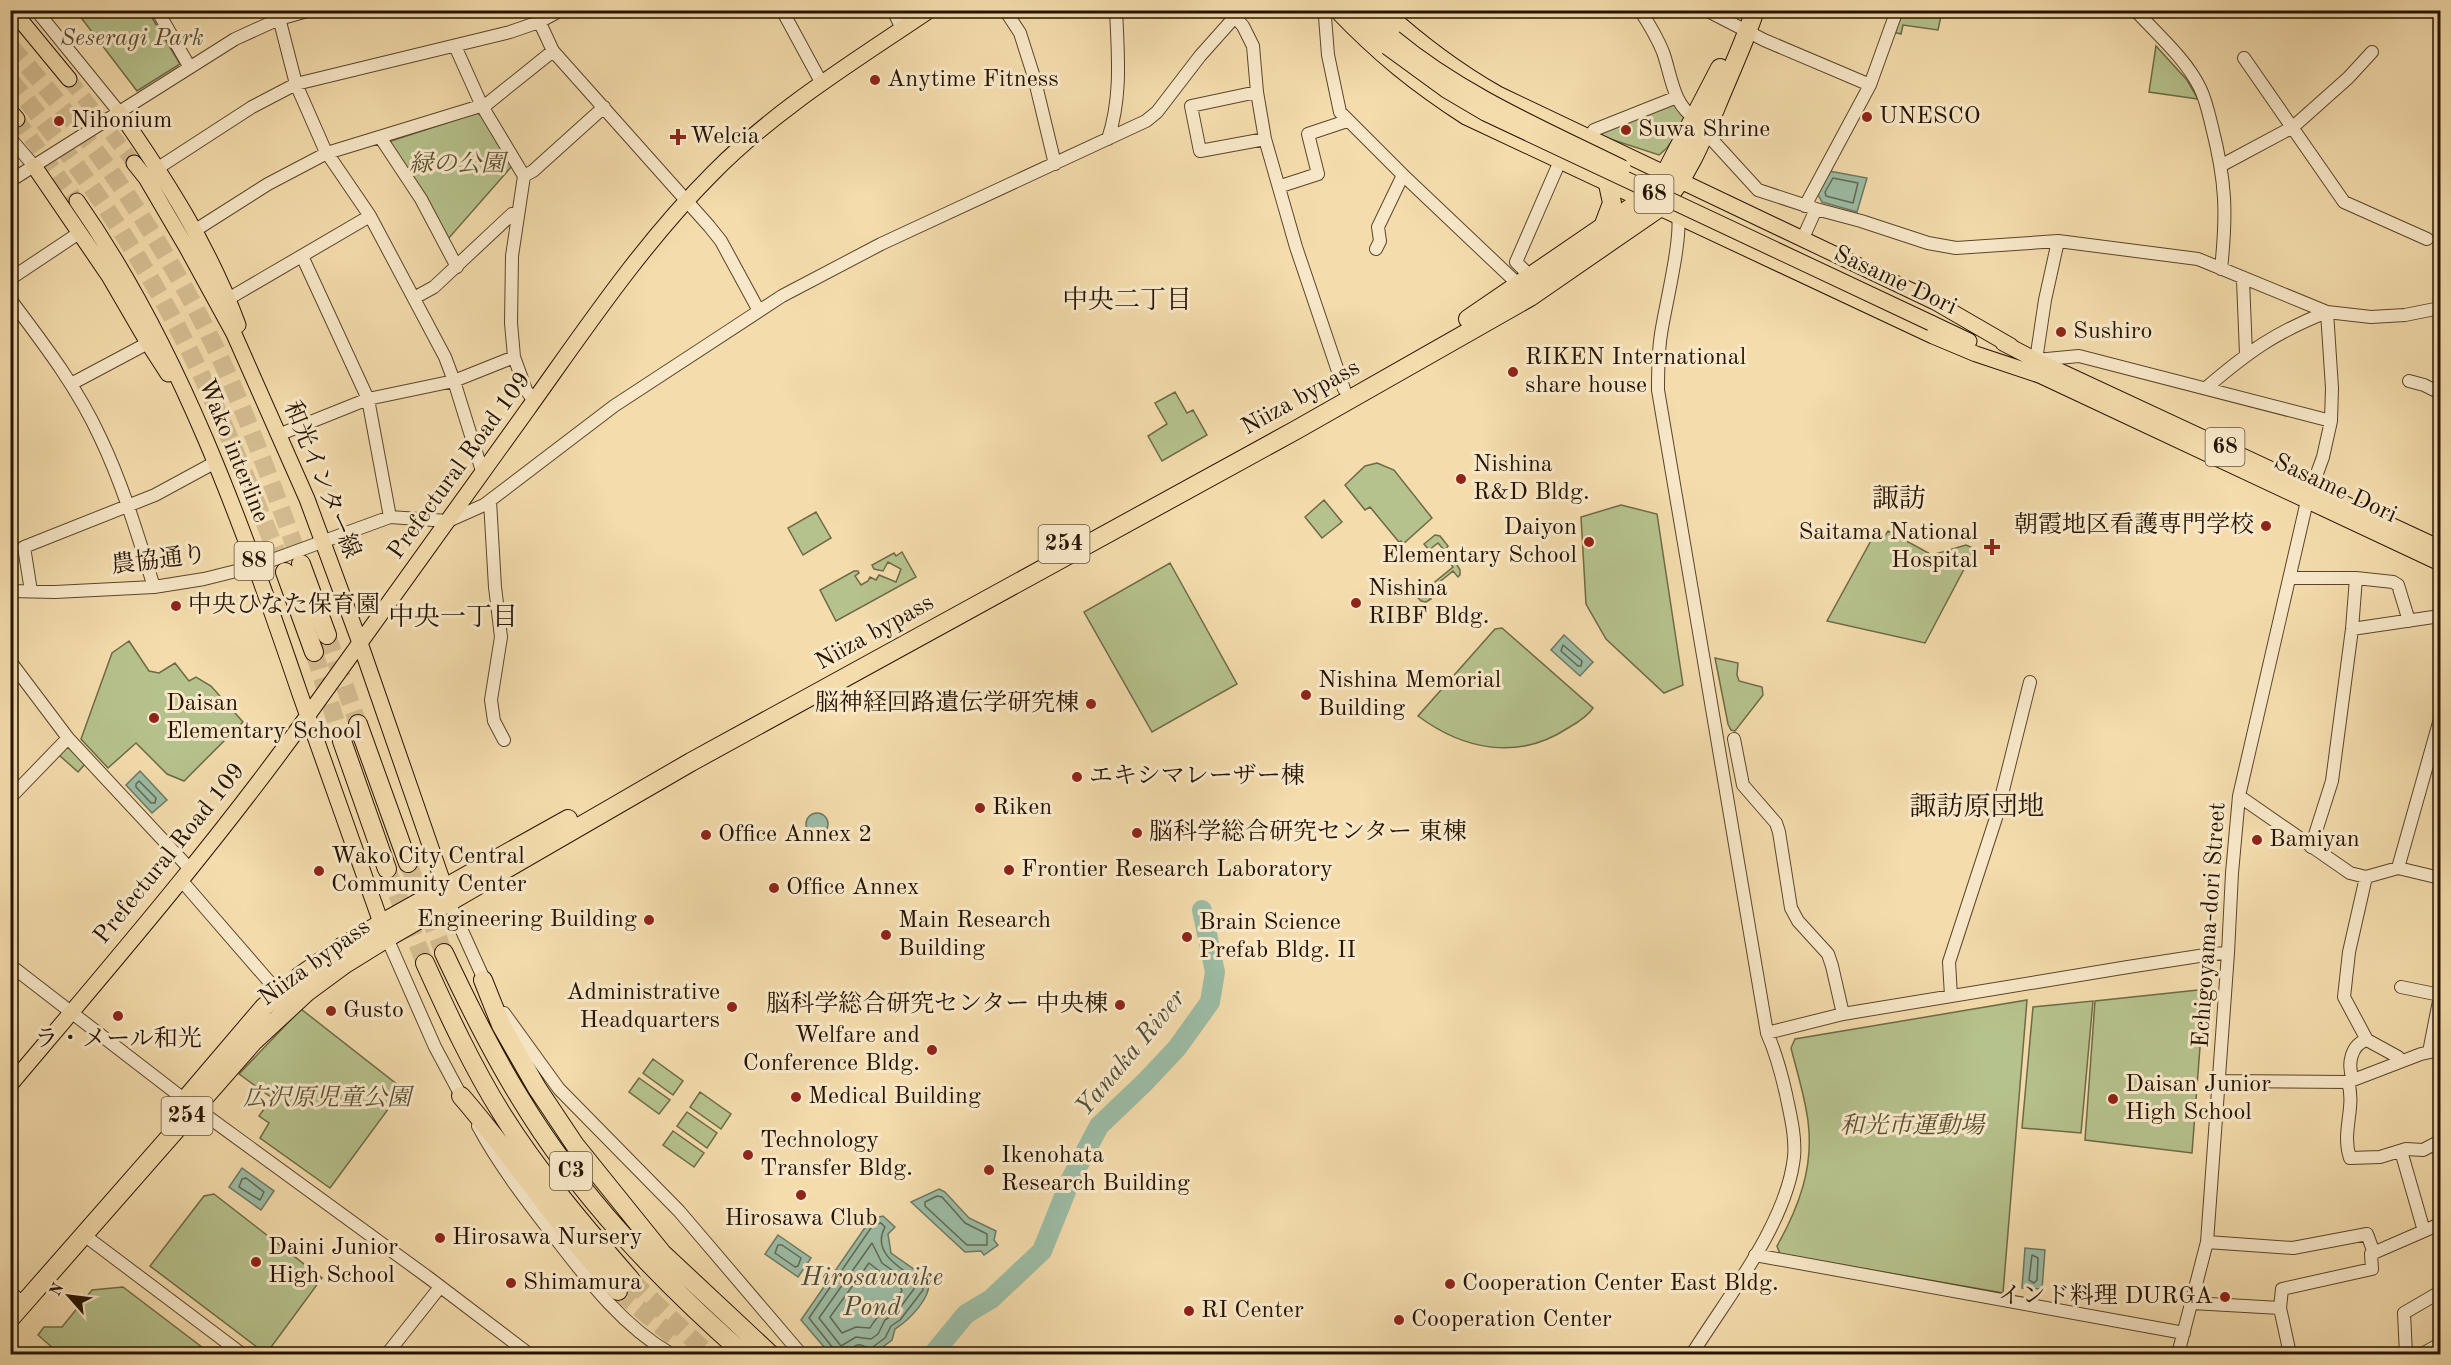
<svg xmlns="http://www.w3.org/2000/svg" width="2451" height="1365" viewBox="0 0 2451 1365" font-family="'Old Standard TT','Noto Serif JP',serif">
	<rect width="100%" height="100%" fill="#f4dcac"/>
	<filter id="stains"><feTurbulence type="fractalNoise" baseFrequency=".00333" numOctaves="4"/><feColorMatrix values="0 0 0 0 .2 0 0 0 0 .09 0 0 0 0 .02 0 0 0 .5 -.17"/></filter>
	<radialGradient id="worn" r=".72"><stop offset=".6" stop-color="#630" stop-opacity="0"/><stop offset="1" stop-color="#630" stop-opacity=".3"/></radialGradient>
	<path fill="#b6c28d" stroke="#6e6a46" stroke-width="1.5" d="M76 11H148L180 64 137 91Z
		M1901 11H1942L1938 30 1903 25 1901 34 1893 32Z
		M2156 46 2187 80 2198 99 2149 92Z
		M1676 101 1688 118 1667 148 1659 155 1601 136 1602 130Z
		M477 113 482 116 512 166 448 239 426 196 391 144V141Z
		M1175 392 1187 413 1193 410 1207 435 1162 461 1148 436 1167 424 1155 403Z
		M1377 463 1394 470 1432 518 1403 544 1401 541 1399 542 1370 507 1365 510 1345 485 1365 466Z
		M1324 500 1342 522 1322 538 1305 517Z
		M1621 505 1657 514 1683 685 1664 693 1606 639 1586 604 1581 517Z
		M816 512 831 538 803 555 788 528Z
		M1888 531 1932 555 1966 545 1973 548V552L1925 643 1827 621 1873 537 1882 541Z
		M1435 535 1440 536 1448 546 1445 551 1438 543 1429 550 1424 544Z
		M902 552 916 577 836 621 820 590 854 571H858L859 573 855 576 861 585 868 581 870 577 876 580 879 575 896 582 901 569 888 562 883 571 874 569 872 565 894 553 896 556Z
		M1453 558 1460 570V575L1458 577 1453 571 1426 593 1431 599 1426 602 1421 601 1411 590 1414 587 1420 594 1453 567 1448 560Z
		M1170 563 1237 684 1152 732 1084 612Z
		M1502 628 1593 708C1587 717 1577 723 1568 728 1518 761 1464 750 1418 716L1495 629Z
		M129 641 149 671 159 673 175 663 189 681 196 677 211 686 243 722 184 781 167 774 136 743 108 768 81 739 112 653Z
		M1715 658 1738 663 1737 675 1739 681 1762 687 1763 695 1735 731 1731 730 1728 724Z
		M66 745 87 762 78 772 59 755Z
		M2198 990 2204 994 2192 1153 2085 1140 2095 1001Z
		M2027 1000 2003 1293 1780 1254 1777 1246C1799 1207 1814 1167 1808 1121 1805 1097 1797 1072 1791 1048L1795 1039Z
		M2093 1001 2081 1133 2022 1128 2033 1007Z
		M301 1009 403 1089 330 1188 260 1138 269 1123 259 1116 272 1098 239 1074Z
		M653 1059 683 1081 673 1095 643 1073Z
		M639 1078 670 1100 659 1114 629 1092Z
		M700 1092 731 1114 721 1129 690 1107Z
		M687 1112 717 1133 707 1148 677 1126Z
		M673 1131 704 1153 694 1167 663 1145Z
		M214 1194 322 1278 266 1354 150 1266 204 1196Z
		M123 1287 211 1354H52L55 1350 38 1335 44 1327H62L92 1290Z"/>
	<path fill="#9cbca5" stroke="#6d7863" stroke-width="1.5" d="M1829 171 1867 178 1857 212 1822 202 1817 193Z
		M1564 635 1593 662 1580 676 1551 650Z
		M140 771 167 800 152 813 126 785Z
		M806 824a11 11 0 1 1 22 0a11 11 0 1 1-22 0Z
		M242 1168 274 1191 261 1210 229 1187Z
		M939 1189 945 1192 969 1218 996 1231 994 1240 998 1245 984 1255 981 1251 965 1252 911 1202Z
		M883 1216 895 1227 888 1234 891 1253 928 1279C934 1296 908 1321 895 1329L892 1340 873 1354H864L861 1349 851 1354H830L801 1320 871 1219Z
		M778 1235 811 1258 798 1277 765 1254Z
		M2025 1248 2045 1250 2042 1289 2022 1288Z"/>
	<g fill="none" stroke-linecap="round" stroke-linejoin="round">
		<path stroke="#616852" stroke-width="1.5" d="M1833 178 1858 183 1853 203 1826 196 1825 192Z
			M1563 645 1582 661 1581 666H1578L1561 651Z
			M139 781 156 798 155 803H151L136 787V784Z
			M246 1178 264 1192 260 1200 239 1187 242 1179Z
			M937 1196 942 1197 965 1223 987 1234V1245H967L925 1206V1202Z
			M872 1243 882 1263 914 1286V1289L896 1313 885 1320 878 1334 871 1339 856 1337 841 1346 819 1318Z
			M782 1245 801 1258 798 1266 795 1267 775 1253 778 1245Z
			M2032 1255 2038 1258 2037 1280 2034 1283 2029 1280Z
			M869 1263 901 1288 902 1291C891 1305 878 1313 870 1328L856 1327 842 1333 830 1317Z
			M834 1354 833 1348 809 1318 873 1225 881 1223 885 1227C870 1254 904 1270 922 1283L923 1290 900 1320 891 1326 885 1338 870 1349C862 1346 860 1341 851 1349L850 1354"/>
		<path stroke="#9cbca5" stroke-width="20" d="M933 1354 966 1314 991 1299 1042 1251 1071 1179 1099 1126 1145 1082 1177 1048 1210 1002 1215 972 1202 910"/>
		<path stroke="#d5be92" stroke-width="15" stroke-dasharray="15 8" stroke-linecap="butt" d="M69 79 134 163
			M17 119 77 201"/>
		<path stroke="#d5be92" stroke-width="18" stroke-dasharray="18 9" stroke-linecap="butt" d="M10 46C100 147 177 258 231 382 257 442 279 503 301 564
			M10 80C76 159 141 254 187 346 224 419 253 496 285 572
			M327 635 358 724
			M314 652 342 741
			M408 863 444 953
			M387 869 425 963
			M631 1280 708 1354
			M618 1291 673 1336"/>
		<g stroke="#5a452b" stroke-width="14">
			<path id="minor" d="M36 10 119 112
				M157 10 189 66
				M277 10 296 84 325 150 370 216 445 357 454 381 482 471
				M534 10 553 51 709 226 721 241 759 311
				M782 10 821 82
				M893 10 902 29
				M1005 10 1020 33 1034 77 1055 164
				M1229 10 1243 26 1253 46 1257 92 1265 139 1296 247 1344 389
				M1329 10 1325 17 1328 55 1340 112 1403 175 1519 285
				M1640 10C1649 24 1657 37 1663 52 1671 74 1673 106 1695 118
				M1706 10 1764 40 1870 85 1805 206
				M2135 10C2157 34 2186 59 2200 88 2206 100 2209 115 2212 127 2226 182 2227 213 2221 269
				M10 18 21 10
				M455 46 482 106 524 176 512 256 511 323 514 357 526 390 534 401
				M2244 58 2344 202 2427 239
				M1870 85 1897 10
				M1257 92 1191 106 1200 151 1265 139
				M1705 132 1758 190 1816 209 1861 221 1928 243 1956 248 2058 241 2198 259 2327 312 2371 317 2405 315 2440 308
				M380 137 421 199 457 267
				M1590 137 1594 130 1677 97
				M10 138 34 166
				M1108 139C1122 97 1118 55 1116 10
				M2222 165 2293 127 2348 78 2372 52
				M158 168 252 107 296 84 510 32 539 22 561 10
				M524 176 533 171 604 107
				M10 181 235 39 279 19 311 10
				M1281 186 1318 174 1308 134 1347 121
				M1677 210C1684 233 1665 306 1661 334 1658 353 1658 371 1658 390L1767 1033C1776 1053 1781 1072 1786 1094 1790 1114 1796 1136 1794 1157 1787 1223 1727 1298 1692 1354
				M194 231 268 184 327 153 487 104 553 51
				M1803 238 1816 209
				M2058 241 2045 300 2036 360 2079 356 2331 421 2323 457 2307 501 2239 796 2232 873 2228 953 2207 1242 2178 1354
				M1376 249 1380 241 1378 227 1403 175
				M302 256 368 399 390 517
				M1531 277 1516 262 1560 161
				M10 279 79 233
				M2243 280 2246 354
				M414 298 434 287 512 214 518 213
				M10 299C43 343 77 387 100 437 123 485 138 536 154 587
				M228 299 370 216
				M2327 312 2332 388 2331 421
				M2409 381 2424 385 2440 393
				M71 384 148 343
				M2206 388C2248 352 2274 333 2327 312
				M278 435 368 399 454 381 514 357
				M490 501 495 587 501 637 491 700 494 721 504 740
				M2290 578H2356L2393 582 2398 585 2409 621
				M10 591 55 592 154 587 204 579 256 566 390 517 448 521 484 505 614 406 782 296 881 244 1146 121 1157 112 1200 56 1241 10
				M31 591 24 547 155 495 214 463
				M2352 629 2440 616
				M10 661 68 738 190 869
				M1734 739 1743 785 1776 823 1779 832 1791 908 1798 921 1828 954 1832 966 1843 1014
				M2239 796 2350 873 2366 877 2398 868 2440 878
				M10 798 68 738
				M2311 847 2332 781 2352 629 2356 578
				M2398 868 2440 719
				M2366 877 2349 952 2344 997 2367 1040 2398 1057 2400 1062
				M181 880 279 993
				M449 902 487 986
				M387 938 435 1047 465 1103
				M10 965 185 1100 429 1278 529 1354
				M2401 987 2440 995
				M1951 996 1949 962 1996 818 2030 682
				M504 1013 559 1089 679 1211 801 1354
				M1767 1033 1843 1014 2128 967 2212 954 2228 953
				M2429 1052 2440 996
				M2353 1079C2347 1065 2351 1044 2367 1040
				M2220 1081 2348 1082 2421 1054 2440 1050
				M2348 1082C2356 1107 2341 1132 2350 1158L2380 1157 2406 1149 2423 1150 2440 1141
				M478 1126C499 1165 526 1200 553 1235 587 1279 622 1326 671 1354
				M2401 1151 2424 1231
				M84 1235 242 1354
				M2207 1242 2293 1248 2367 1234 2374 1253
				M1755 1255 2184 1333
				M10 1292 16 1297
				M2192 1303 2280 1308
				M387 1354 440 1287
				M2290 1354 2280 1308 2282 1289 2372 1269 2371 1254 2440 1224
				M2406 1354 2404 1313 2440 1292
				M2422 1354 2440 1344"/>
		</g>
		<g stroke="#261300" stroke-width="17">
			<path id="major" d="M1336 10C1378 54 1415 84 1466 117L1933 336 1976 354 2042 376
				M1366 10 1394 38
				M1384 10C1420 43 1456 70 1498 94L1935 302 2011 346
				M1357 18 1387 47
				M22 22 69 79
				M10 111 17 119
				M119 112C165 178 210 248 238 325
				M134 163 146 178 187 248 234 334 307 499 360 643 448 897
				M34 166 109 276 148 343 168 374
				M77 201C181 350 242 524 300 694 328 774 357 854 385 934
				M1931 323 1969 341
				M2003 343 2036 360 2440 548
				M2033 372 2440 563
				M10 1085C113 963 218 841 311 711 384 611 456 510 528 409 586 328 642 244 713 173 777 108 855 61 930 10"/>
		</g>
		<g stroke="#261300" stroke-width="20">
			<path id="highway" d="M1603 227 1612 203 1608 184
				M1468 319 1642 200 1665 174 1720 68
				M301 564 327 635
				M285 572 314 652
				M358 724 408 863
				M342 741 387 869
				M444 953C467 1002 491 1051 520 1098 579 1196 659 1279 744 1354
				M425 963C448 1014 472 1066 502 1114 539 1173 585 1227 631 1280
				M483 980 501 1025 537 1088 575 1145 662 1253 770 1354
				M189 1095 264 1007 300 976 343 946 382 923 568 819
				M461 1096C516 1159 560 1230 618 1291
				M10 1319 253 1042 307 992 345 964 387 938 691 762 1296 430 1530 297 1659 208C1691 174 1708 125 1726 83 1736 59 1747 35 1755 10"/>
		</g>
		<use href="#minor" stroke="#f8e8c9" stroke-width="12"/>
		<use href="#major" stroke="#f4dcac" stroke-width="15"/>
		<use href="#highway" stroke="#f4dcac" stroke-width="18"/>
		<g stroke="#261300" stroke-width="17" stroke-linecap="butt">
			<path id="major-bridge" d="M1394 38C1463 95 1544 129 1623 168
				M1387 47 1446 90 1485 113 1931 323"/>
		</g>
		<use href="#major-bridge" stroke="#f4dcac" stroke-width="15"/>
	</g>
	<g fill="#8f2418" stroke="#f8e8c9" stroke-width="2">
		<circle cx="875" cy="80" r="6"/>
		<circle cx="1867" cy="117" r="6"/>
		<circle cx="59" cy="121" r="6"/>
		<circle cx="1626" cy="130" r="6"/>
		<path d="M675 128h6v6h6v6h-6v6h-6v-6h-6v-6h6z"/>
		<circle cx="2061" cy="332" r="6"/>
		<circle cx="1513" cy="372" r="6"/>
		<circle cx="1461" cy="479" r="6"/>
		<circle cx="2266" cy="526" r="6"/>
		<circle cx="1589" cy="542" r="6"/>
		<path d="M1989 538h6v6h6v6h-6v6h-6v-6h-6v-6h6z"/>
		<circle cx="1356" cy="603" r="6"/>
		<circle cx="176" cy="606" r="6"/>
		<circle cx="1306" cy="695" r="6"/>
		<circle cx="1091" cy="704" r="6"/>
		<circle cx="154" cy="718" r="6"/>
		<circle cx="1077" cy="777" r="6"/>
		<circle cx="980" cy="808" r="6"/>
		<circle cx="1137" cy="833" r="6"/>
		<circle cx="706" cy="835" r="6"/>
		<circle cx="2257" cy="840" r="6"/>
		<circle cx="1009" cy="870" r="6"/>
		<circle cx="319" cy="871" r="6"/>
		<circle cx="774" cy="888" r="6"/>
		<circle cx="649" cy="920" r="6"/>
		<circle cx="886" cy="935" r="6"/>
		<circle cx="1187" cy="937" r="6"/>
		<circle cx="1120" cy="1005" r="6"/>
		<circle cx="732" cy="1007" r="6"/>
		<circle cx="331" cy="1011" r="6"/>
		<circle cx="118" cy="1016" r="6"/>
		<circle cx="932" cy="1050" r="6"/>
		<circle cx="796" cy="1097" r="6"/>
		<circle cx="2113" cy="1099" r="6"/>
		<circle cx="748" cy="1155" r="6"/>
		<circle cx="989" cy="1170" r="6"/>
		<circle cx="801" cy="1195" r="6"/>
		<circle cx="440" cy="1238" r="6"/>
		<circle cx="256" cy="1262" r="6"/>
		<circle cx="511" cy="1283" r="6"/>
		<circle cx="1450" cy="1284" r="6"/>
		<circle cx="2225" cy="1297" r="6"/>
		<circle cx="1189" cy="1311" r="6"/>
		<circle cx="1399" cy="1320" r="6"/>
	</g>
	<g text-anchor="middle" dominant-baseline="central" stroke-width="6" stroke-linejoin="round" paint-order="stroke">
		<g fill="#f8e8c9" stroke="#65533c" stroke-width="1.5">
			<rect x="1634.5" y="175" width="39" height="38" rx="4.5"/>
			<rect x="2205.5" y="428" width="39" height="38" rx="4.5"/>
			<rect x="1038.5" y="525" width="51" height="38" rx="4.5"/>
			<rect x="234.5" y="542" width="39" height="38" rx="4.5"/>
			<rect x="161.5" y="1097" width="51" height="38" rx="4.5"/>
			<rect x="550" y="1152" width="42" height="38" rx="4.5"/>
		</g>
		<g font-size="22" font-weight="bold" fill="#261300">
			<text x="1654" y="194">68</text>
			<text x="2225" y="447">68</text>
			<text x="1064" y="544">254</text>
			<text x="254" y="561">88</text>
			<text x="187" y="1116">254</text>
			<text x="571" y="1171">C3</text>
		</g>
		<g font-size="24" font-style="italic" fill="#585031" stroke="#f8e8c9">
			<text x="132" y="39">Seseragi Park</text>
			<text x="457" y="165">緑の公園</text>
			<text x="327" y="1099">広沢原児童公園</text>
			<text x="1912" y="1127">和光市運動場</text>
		</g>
		<g font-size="24" fill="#261300" stroke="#f8e8c9" text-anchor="start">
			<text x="887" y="80">Anytime Fitness</text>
			<text x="1879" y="117">UNESCO</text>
			<text x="71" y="121">Nihonium</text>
			<text x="1638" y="130">Suwa Shrine</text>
			<text x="690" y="137">Welcia</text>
			<text x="2073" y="332">Sushiro</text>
			<text x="1525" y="358">RIKEN International<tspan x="1525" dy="28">share house</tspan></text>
			<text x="1473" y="465">Nishina<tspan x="1473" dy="28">R&amp;D Bldg.</tspan></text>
			<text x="2254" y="526" text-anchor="end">朝霞地区看護専門学校</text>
			<text x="1577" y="528" text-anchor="end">Daiyon<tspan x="1577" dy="28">Elementary School</tspan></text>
			<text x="1978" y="533" text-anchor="end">Saitama National<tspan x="1978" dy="28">Hospital</tspan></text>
			<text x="1368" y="589">Nishina<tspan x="1368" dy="28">RIBF Bldg.</tspan></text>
			<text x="188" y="606">中央ひなた保育園</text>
			<text x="1318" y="681">Nishina Memorial<tspan x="1318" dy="28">Building</tspan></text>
			<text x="166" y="704">Daisan<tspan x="166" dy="28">Elementary School</tspan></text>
			<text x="1079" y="704" text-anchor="end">脳神経回路遺伝学研究棟</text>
			<text x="1089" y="777">エキシマレーザー棟</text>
			<text x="992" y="808">Riken</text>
			<text x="1149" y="833">脳科学総合研究センター 東棟</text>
			<text x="718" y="835">Office Annex 2</text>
			<text x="2269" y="840">Bamiyan</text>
			<text x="331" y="857">Wako City Central<tspan x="331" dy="28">Community Center</tspan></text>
			<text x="1021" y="870">Frontier Research Laboratory</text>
			<text x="786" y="888">Office Annex</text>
			<text x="637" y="920" text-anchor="end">Engineering Building</text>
			<text x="898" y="921">Main Research<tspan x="898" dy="28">Building</tspan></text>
			<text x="1199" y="923">Brain Science<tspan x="1199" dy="28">Prefab Bldg. II</tspan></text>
			<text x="720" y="993" text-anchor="end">Administrative<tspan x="720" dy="28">Headquarters</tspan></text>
			<text x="1108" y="1005" text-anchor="end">脳科学総合研究センター 中央棟</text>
			<text x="343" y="1011">Gusto</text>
			<text x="920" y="1036" text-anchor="end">Welfare and<tspan x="920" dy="28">Conference Bldg.</tspan></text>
			<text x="118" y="1040" text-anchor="middle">ラ・メール和光</text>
			<text x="2125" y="1085">Daisan Junior<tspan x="2125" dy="28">High School</tspan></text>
			<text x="808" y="1097">Medical Building</text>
			<text x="760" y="1141">Technology<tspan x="760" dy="28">Transfer Bldg.</tspan></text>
			<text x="1001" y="1156">Ikenohata<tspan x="1001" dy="28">Research Building</tspan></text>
			<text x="801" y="1219" text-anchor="middle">Hirosawa Club</text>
			<text x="452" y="1238">Hirosawa Nursery</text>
			<text x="268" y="1248">Daini Junior<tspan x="268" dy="28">High School</tspan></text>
			<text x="523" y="1283">Shimamura</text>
			<text x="1462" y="1284">Cooperation Center East Bldg.</text>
			<text x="2213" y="1297" text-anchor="end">インド料理 DURGA</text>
			<text x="1201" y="1311">RI Center</text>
			<text x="1411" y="1320">Cooperation Center</text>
		</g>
		<g font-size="24" fill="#261300" stroke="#f8e8c9">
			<text transform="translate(1895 281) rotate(25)">Sasame Dori</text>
			<text transform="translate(1301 398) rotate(-29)">Niiza bypass</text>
			<text transform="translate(233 451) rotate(68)">Wako interline</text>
			<text transform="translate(460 466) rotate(-54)">Prefectural Road 109</text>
			<text transform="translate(321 480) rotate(68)">和光インター線</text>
			<text transform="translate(2335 489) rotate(25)">Sasame Dori</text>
			<text transform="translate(159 561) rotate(-7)">農協通り</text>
			<text transform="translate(875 633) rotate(-29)">Niiza bypass</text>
			<text transform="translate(170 854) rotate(-51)">Prefectural Road 109</text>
			<text transform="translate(2210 925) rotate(-86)">Echigoyama-dori Street</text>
			<text transform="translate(315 963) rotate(-36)">Niiza bypass</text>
		</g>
		<g font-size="26" fill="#261300" stroke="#f8e8c9">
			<text x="1127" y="301">中央二丁目</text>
			<text x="453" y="618">中央一丁目</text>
		</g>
		<g font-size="26" font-style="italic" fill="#4f4e3a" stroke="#f8e8c9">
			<text transform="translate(1131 1053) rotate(-50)">Yanaka River</text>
			<text x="872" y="1278">Hirosawaike<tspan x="872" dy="30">Pond</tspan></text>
		</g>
		<g font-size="27" fill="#261300" stroke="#f8e8c9">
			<text x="1899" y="499">諏訪</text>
			<text x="1977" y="807">諏訪原団地</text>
		</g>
	</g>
	<rect width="2451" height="1365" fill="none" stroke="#f4dcac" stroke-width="36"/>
	<rect x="12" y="12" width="2427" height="1341" fill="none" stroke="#261300" stroke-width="3"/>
	<rect x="18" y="18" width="2415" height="1329" fill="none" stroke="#261300" stroke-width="1.5"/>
	<g transform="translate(69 1296) rotate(298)" stroke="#f8e8c9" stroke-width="4.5" paint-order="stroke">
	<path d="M0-4.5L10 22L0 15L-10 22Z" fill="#261300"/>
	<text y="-9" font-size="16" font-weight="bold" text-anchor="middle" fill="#261300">N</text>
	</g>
	<rect width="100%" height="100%" filter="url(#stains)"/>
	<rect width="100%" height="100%" fill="url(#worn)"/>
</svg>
